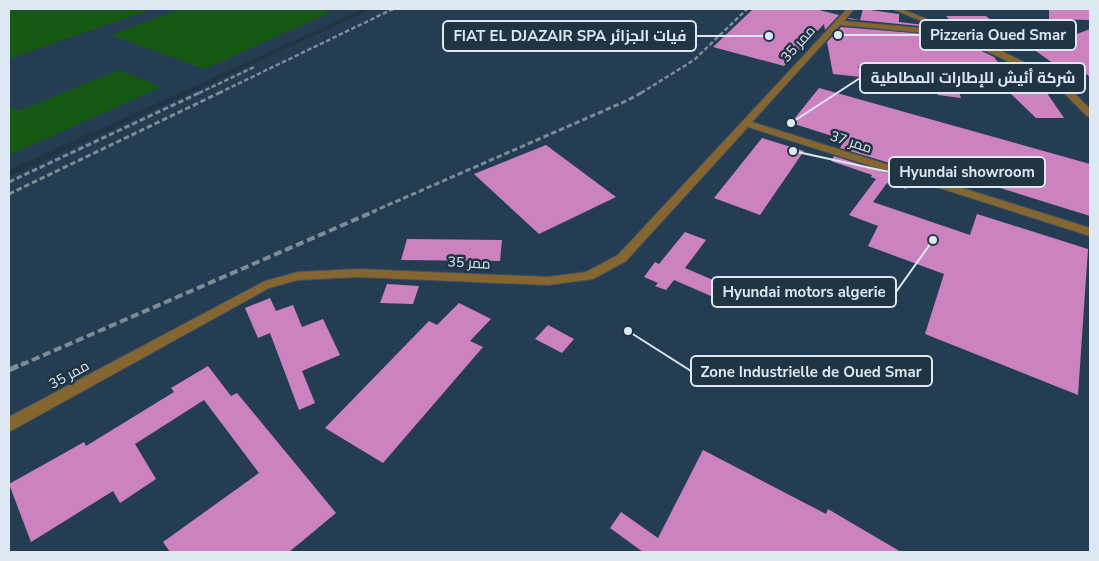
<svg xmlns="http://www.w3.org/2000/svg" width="1099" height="561" viewBox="0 0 1099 561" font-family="'Nunito Sans',Cairo,sans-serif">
	<rect width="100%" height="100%" fill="#213444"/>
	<path fill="#253d52" d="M9 9H363L98 130 85 133 79 138 9 170Z
		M372 9H1090V552H9V177Z"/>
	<path fill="#155914" d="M9 9H152L9 59Z
		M175 9H320L331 12 204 69 111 35 177 10Z
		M119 70 162 87 9 155V106L18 111Z"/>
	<path fill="#cd82c0" d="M753 9H815L839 15 825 30 824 24 784 66 713 47Z
		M863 9 899 14V22L924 25 930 27 848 19 849 18 860 20Z
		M1049 9H1090V20L1049 19Z
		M946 16H986L993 22 1021 23 1048 45 1090 29V77L1072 63 1054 64 1004 28 1016 47 996 46 952 27H956Z
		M841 27 950 36 994 57 1007 74 1036 77 1064 118H1036L1011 94 957 87 961 98 938 95 936 91 895 85 892 70 858 66 861 77 833 74 827 42Z
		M819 88 1090 164V216L920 163 916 171 840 148 845 140 791 123Z
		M762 138 804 151 760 215 714 198Z
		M546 145 616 197 539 234 474 174Z
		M834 156 911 181 906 189 887 183 873 202 970 235 977 214 1088 249 1078 395 925 334 944 274 868 246 878 226 849 215 876 179 871 177 872 175 831 161Z
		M685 232 706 240 685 268 720 283 711 296 674 280 666 290 655 286 658 283 644 277 655 262 659 264Z
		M407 239 502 240 500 261 401 260Z
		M387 284 419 286 413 304 380 303Z
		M270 298 276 311 293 305 302 327 323 319 340 355 302 371 315 403 299 410 270 333 258 338 245 308Z
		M459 303 491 319 470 341 483 347 383 463 325 428 429 321 437 325Z
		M548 325 574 339 562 353 535 339Z
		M208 366 231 396 237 393 336 513 289 552H170L163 542 259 473 204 400 135 444 156 479 120 503 113 491 31 542 9 484 84 442 86 446 174 392 171 388Z
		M703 450 826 514 828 509 901 552H643L610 528 621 512 658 538Z"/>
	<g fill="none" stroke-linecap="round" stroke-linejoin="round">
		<g stroke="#3f5160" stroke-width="2">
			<path id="street" d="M847 9H854L844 21 942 30 893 9H901L963 33 1060 79 1090 109V117L1087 116 1054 83 950 34 947 35 840 25 752 122 1090 228V236L748 127 626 261 593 279 548 285 358 277 298 280 269 288 9 432V417L265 281 298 272 358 269 548 277 586 272 618 255Z"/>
		</g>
		<use href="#street" fill="#856630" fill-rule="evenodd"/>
		<path stroke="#7d8c99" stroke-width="2.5" stroke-dasharray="4.5 2.5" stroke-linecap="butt" d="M199 93 254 67
			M219 93 393 9
			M641 93 694 60 747 9"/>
		<path stroke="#7d8c99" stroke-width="3" stroke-dasharray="5.5 3" stroke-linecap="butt" d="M9 182 201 92
			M9 194 221 92
			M372 212 626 101 643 92"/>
		<path stroke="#7d8c99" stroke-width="4" stroke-dasharray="8 4" stroke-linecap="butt" d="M21 365 375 211"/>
		<path stroke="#7d8c99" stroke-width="5" stroke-dasharray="10 5" stroke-linecap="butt" d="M9 370 24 363"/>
	</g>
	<g text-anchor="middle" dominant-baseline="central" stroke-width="5" stroke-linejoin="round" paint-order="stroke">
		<g font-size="14" fill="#dde8f3" stroke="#213444">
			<text transform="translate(798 44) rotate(-48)">ممر 35</text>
			<text transform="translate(851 142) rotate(18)">ممر 37</text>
			<text transform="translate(469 263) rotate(3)">ممر 35</text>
			<text transform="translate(69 375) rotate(-29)">ممر 35</text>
		</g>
	</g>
	<path fill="none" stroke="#dde8f3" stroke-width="2" d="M838 35L920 35M769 36L696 36M791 123L860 78M793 151L889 172M933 240L896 292M628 331L691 371"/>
	<g fill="#dde8f3" stroke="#213444" stroke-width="2">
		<circle cx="838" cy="35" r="5"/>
		<circle cx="769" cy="36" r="5"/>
		<circle cx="791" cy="123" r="5"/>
		<circle cx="793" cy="151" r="5"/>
		<circle cx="933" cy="240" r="5"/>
		<circle cx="628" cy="331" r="5"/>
	</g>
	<g fill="#213444" stroke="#dde8f3" stroke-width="2">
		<rect x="920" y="20" width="156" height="30" rx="5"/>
		<rect x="443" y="21" width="253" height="30" rx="5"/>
		<rect x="860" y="63" width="225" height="30" rx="5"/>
		<rect x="889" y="157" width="156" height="30" rx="5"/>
		<rect x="712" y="277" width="184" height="30" rx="5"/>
		<rect x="691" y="356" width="241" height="30" rx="5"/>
	</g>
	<g font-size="15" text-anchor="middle" font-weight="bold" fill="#dde8f3">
		<text x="998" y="40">Pizzeria Oued Smar</text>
		<text x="570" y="41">FIAT EL DJAZAIR SPA فيات الجزائر</text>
		<text x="973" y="83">شركة أئيش للإطارات المطاطية</text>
		<text x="967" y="177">Hyundai showroom</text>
		<text x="804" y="297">Hyundai motors algerie</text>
		<text x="811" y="377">Zone Industrielle de Oued Smar</text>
	</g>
	<rect width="1099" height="561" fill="none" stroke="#dde8f3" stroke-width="20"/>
</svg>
